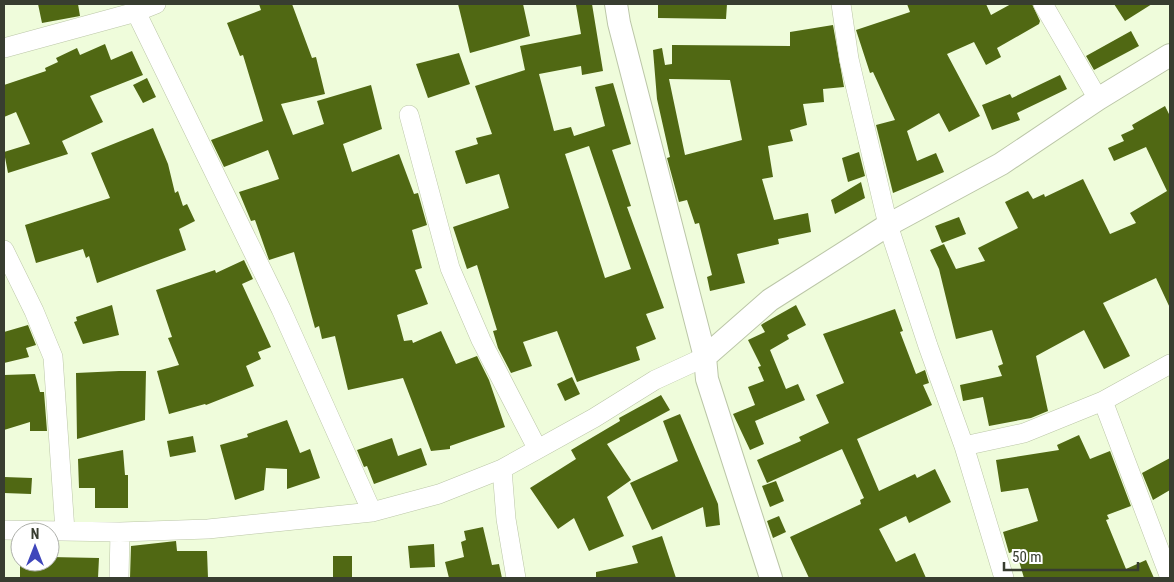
<svg xmlns="http://www.w3.org/2000/svg" width="1174" height="582" viewBox="0 0 1174 582" font-family="'Roboto Condensed',sans-serif">
	<rect width="100%" height="100%" fill="#effcdb"/>
	<path fill="#506813" fill-rule="evenodd" d="M38 4H78L80 16 42 23Z
		M259 4H292L312 58 316 57 325 94 281 104 293 135 324 124 317 101 371 85 382 129 343 144 352 172 399 154 414 194 418 193 427 225 412 230 422 268 415 270 428 304 397 315 404 341 412 340 413 343 441 331 456 364 477 356 489 380 505 427 450 446V449L431 451 403 378 348 390 335 336 322 339 319 326 315 328 294 252 269 260 255 220 251 221 239 192 279 179 268 150 224 167 211 140 263 121 243 55 240 56 227 23 261 10Z
		M458 4H523L530 36 470 53Z
		M592 4 603 71 582 75 581 66 539 74 554 131 571 127 574 136 605 126 595 87 613 83 631 144 612 150 631 206 627 207 664 308 646 314 656 339 636 347 640 360 577 382 557 331 523 342 532 366 511 373 498 348 493 331 497 330 477 265 467 269 453 227 509 208 499 174 466 184 455 151 478 144 476 138 492 134 475 86 525 70 520 46 581 34 576 5ZM589 146 631 269 605 278 565 154Z
		M658 4H727L726 19 658 18Z
		M907 4H986L991 15 1011 4H1032L1040 21 1039 24 997 48 1001 57 986 65 974 42 947 54 980 116 949 132 939 113 907 131 917 161 936 153 944 172 893 193 876 125 895 120 873 72 870 73 856 30 910 12Z
		M1114 4H1152L1125 21Z
		M833 25 844 87 823 89 824 102 803 104 807 125 790 130 793 141 768 146 773 177 762 179 774 220 808 213 811 232 778 239 779 244 737 254 745 283 710 291 707 277 712 275 699 223 695 224 687 200 679 202 667 158 670 157 657 99 653 50 662 48 665 65 672 64V45L790 46V32ZM669 79 730 80 742 140 685 155Z
		M1131 31 1139 46 1094 70 1086 56Z
		M105 44 111 60 132 51 143 75 90 96 103 122 62 141 68 154 8 173 4 152 30 144 16 112 4 117V85L46 71 45 68 58 62 56 58 77 48 80 55Z
		M459 53 470 84 428 98 416 64Z
		M1060 75 1067 89 1017 113 1020 120 992 130 982 105 1010 94 1012 98Z
		M147 78 156 97 143 103 133 85Z
		M1165 106 1170 116V308L1156 278 1103 303 1130 356 1104 369 1084 330 1036 356 1048 411 1031 418 989 426 983 397 963 401 960 385 1002 376 998 366 1003 364 992 330 956 339 939 269 930 250 944 244 956 269 985 261 978 248 1018 228 1005 202 1028 191 1033 199 1044 194 1045 197 1083 179 1110 234 1136 223 1130 213 1167 191 1146 147 1114 161 1108 148 1124 141 1121 135 1134 129 1132 125Z
		M153 128 168 164 175 193 178 191 183 206 187 204 195 221 179 229 186 250 97 283 89 256 86 258 83 249 36 263 25 225 110 198 91 153Z
		M859 152 865 176 848 182 842 158Z
		M861 182 865 198 835 214 831 200Z
		M959 217 966 234 942 243 935 226Z
		M244 260 253 279 242 284 271 347 258 352 261 359 246 366 254 386 206 405 205 404 169 414 157 371 179 365 168 338 172 337 156 290 215 270 216 273Z
		M112 305 119 335 83 344 74 322 77 321 76 317Z
		M796 305 806 325 787 335 789 339 770 350 786 389 798 384 805 400 755 421 764 444 750 450 733 414 755 405 748 387 764 381 758 367 761 366 748 340 765 332 761 325 764 323Z
		M895 309 903 331 900 332 916 374 925 370 929 383 923 385 932 405 857 439 879 491 915 474 917 478 935 469 951 502 909 523 906 516 879 529 896 562 915 553 926 578H809L790 537 861 504 860 500 864 498 842 449 767 483 757 460 801 441 799 437 829 423 816 395 844 383 823 334Z
		M28 325 36 345 26 348 29 357 4 363V332Z
		M119 371H146L145 420 77 439 76 373Z
		M35 374 40 392H44L47 431H30V422L4 430V375Z
		M572 377 580 394 565 401 557 384Z
		M661 395 670 410 607 444 631 480 607 497 624 536 589 551 574 518 558 529 530 488 576 459 571 450 620 421 619 418Z
		M680 414 718 504 720 525 706 527 703 507 652 530 630 483 678 461 663 421Z
		M287 420 300 453 310 449 320 478 287 489V469L266 468 264 490 235 500 220 445 248 437 247 434Z
		M1079 435 1090 459 1110 451 1131 506 1107 515 1109 519 1106 520 1126 569 1146 560 1154 578H1024L1016 551 1009 553 1003 532 1038 521 1028 488 1001 492 996 460 1059 450 1057 445Z
		M193 436 196 452 170 457 167 441Z
		M392 438 398 456 421 448 427 465 374 484 367 466 364 467 357 450Z
		M123 450 125 475H128V508H95V488H79L78 459Z
		M1170 458V490L1153 500 1142 473Z
		M4 477 32 478 31 494 4 493Z
		M776 481 784 501 770 507 762 486Z
		M779 516 786 532 773 538 767 521Z
		M483 527 492 565 499 564 502 578H449L445 562 464 557 461 542 466 540 464 531Z
		M662 536 676 578H596V572L638 563 632 546Z
		M176 541 177 551H207L208 578H130L131 546Z
		M434 544 435 567 410 568 408 546Z
		M333 556H352V578H333Z
		M50 557 99 558 98 578 20 577V562H50Z"/>
	<g fill="none" stroke-linecap="round" stroke-linejoin="round">
		<g stroke="#bbc6a7" stroke-width="20">
			<path id="minor" d="M841 4 849 59 888 225 928 346 964 446 1004 578
				M1043 4 1098 99
				M136 12 281 309 372 512
				M4 48 136 12 156 4
				M409 115 450 268 481 340 537 448
				M4 250 34 311 53 357 65 531
				M1103 401 1170 578
				M964 446 1024 433 1103 401 1170 364
				M502 469 506 519 516 578
				M4 530 120 532 208 529 372 512 439 494 502 469 594 418 655 380 705 357
				M119 578 120 532"/>
		</g>
		<g stroke="#bbc6a7" stroke-width="24">
			<path id="tertiary" d="M616 4 619 23 705 357 707 379 771 578
				M705 357 770 300 888 225 1001 164 1098 99 1170 55"/>
		</g>
		<use href="#minor" stroke="#fff" stroke-width="19"/>
		<use href="#tertiary" stroke="#fff" stroke-width="22"/>
	</g>
	<rect width="1174" height="582" fill="none" stroke="#383d30" stroke-width="10"/>
	<g transform="translate(35 547)"><circle r="24" fill="#ffffff" stroke="#afb1ac"/>
	<path d="M0-4L9 19L0 12L-9 19Z" fill="#3f46bb"/>
	<text y="-8" font-size="14" font-weight="bold" text-anchor="middle" fill="#383d30">N</text>
	</g>
	<path d="M1004 562v8h134v-8" fill="none" stroke="#383d30" stroke-width="2.5"/>
	<text x="1012" y="562" font-size="15" fill="#383d30" stroke="#ffffff" stroke-width="4" paint-order="stroke">50 m</text>
</svg>
